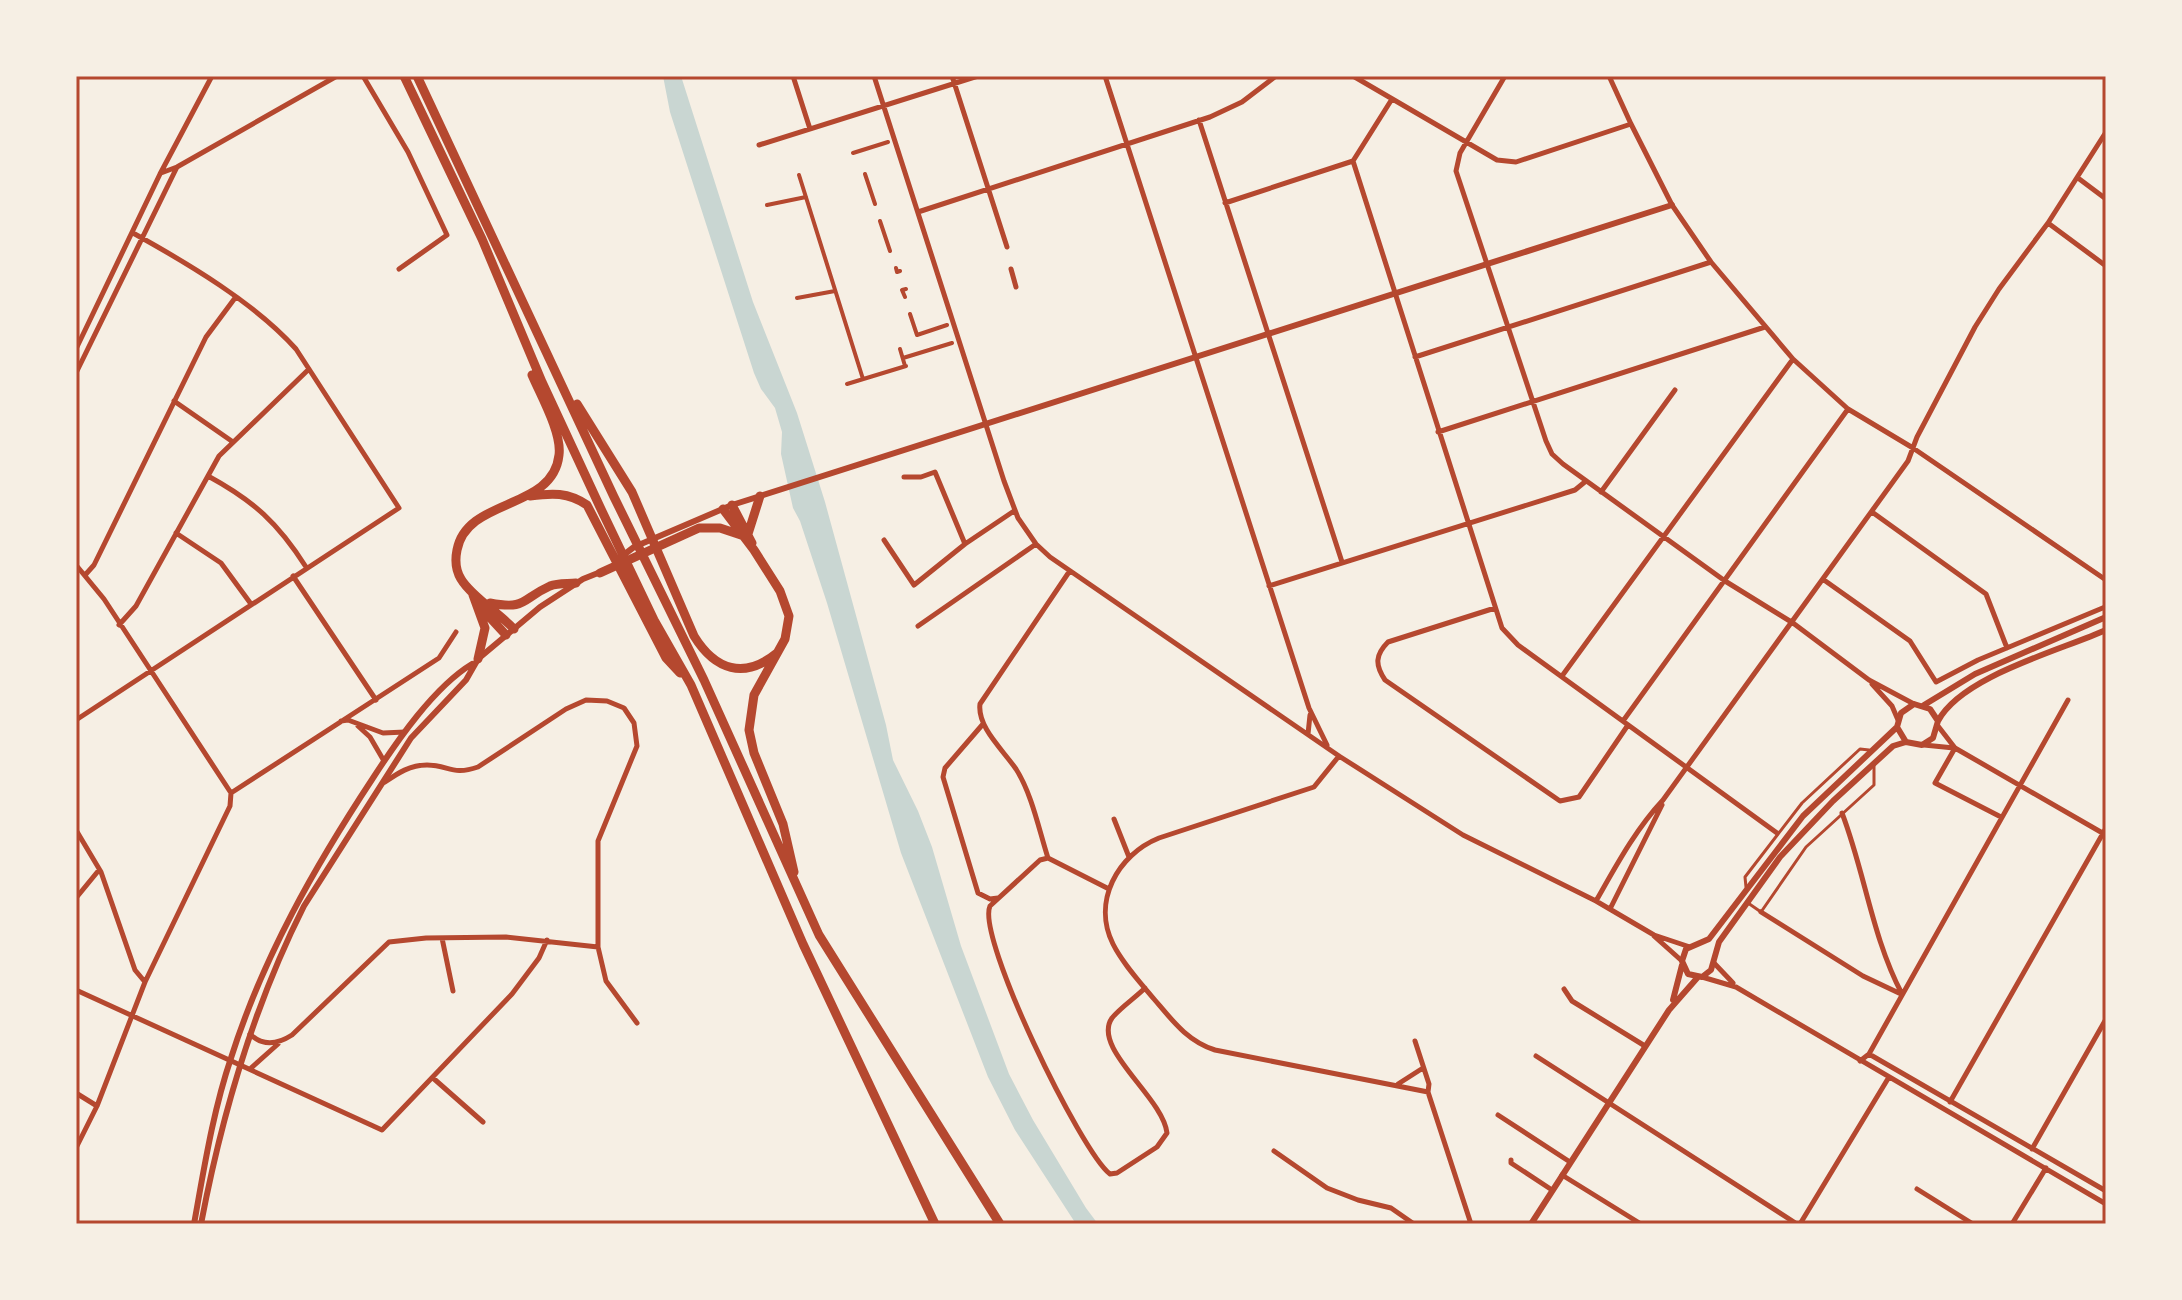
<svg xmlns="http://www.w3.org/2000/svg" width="2182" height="1300" viewBox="0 0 2182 1300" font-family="Overpass,sans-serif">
	<rect width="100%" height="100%" fill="#f6efe4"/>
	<path fill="#c9d6d2" d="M663 76H681L753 302 797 413 825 502 886 725 893 760 918 811 932 847 961 946 1009 1074 1033 1120 1086 1208 1098 1224H1076L1015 1130 988 1077 901 853 827 603 800 521 793 508 781 454 782 432 775 408 761 389 754 373 670 112Z"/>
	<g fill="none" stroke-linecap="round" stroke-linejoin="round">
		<path stroke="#b5482f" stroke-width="3" d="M1746 887 1745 877 1802 803 1860 749 1869 750
			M1748 903 1761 912 1806 847 1874 785V765"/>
		<path stroke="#b5482f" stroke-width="4" d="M853 153 888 142
			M865 174 875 204
			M799 175 863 379
			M767 205 806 197
			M880 221 890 251
			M896 268 897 272 900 271
			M905 297 902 290 906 289
			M797 298 835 291
			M910 314 917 335 947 325
			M900 349 905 366
			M903 358 952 343
			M847 384 906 366"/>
		<path stroke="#b5482f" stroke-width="5" d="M363 76 408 152 447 235 399 269
			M793 76 810 129
			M874 76 1004 481 1018 518 1036 544 1050 557 1339 756 1463 835 1596 901 1654 935 1690 947
			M952 76 1007 247
			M1105 76 1309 708 1327 745
			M1353 76 1497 160 1516 162 1631 124
			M1505 76 1460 153 1456 171 1546 441 1552 454 1563 464 1725 581 1793 623 1869 680 1914 704
			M1609 76 1631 124 1672 205 1711 262 1793 359 1848 409 1913 448 2106 580
			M1392 99 1353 161 1502 628 1518 645 1777 833
			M1199 120 1342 562
			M759 145 978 76
			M161 173 177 167 337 76
			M2078 178 2106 199
			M1225 203 1353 161
			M918 212 1210 117 1242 102 1276 76
			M2048 223 2106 266
			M1011 269 1016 287
			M76 349 160 174 212 76
			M1415 357 1711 262
			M76 373 177 167
			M174 401 233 442
			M1438 432 1765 327
			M208 476C254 501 278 523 306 567
			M904 477H921L935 472 965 544
			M1601 492 1675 390
			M1872 512 1986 594 2007 648
			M176 533 221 563 251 604
			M884 540 914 585 965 544 1014 511
			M76 565 104 599 231 793
			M86 574 94 565 206 337 235 298
			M293 576 376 700
			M1824 580 1910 641 1936 682 1978 660 2105 607
			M1269 586 1575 490 1586 481
			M1495 608 1388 642C1375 655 1375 665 1385 680L1560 801 1579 797 1628 725
			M119 625 136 606 219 456 309 369
			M918 626 1036 544
			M1562 676 1793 359
			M1872 684 1892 706 1898 720
			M76 720 399 508 296 349C255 303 187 263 133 233
			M341 721 348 720 383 733 405 732
			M1623 721 1848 409
			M983 724 945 768 943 777 978 893 990 899 998 898
			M358 726 370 737 384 761
			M1938 726 1955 748 2106 835
			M1308 734 1310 715
			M1924 745 1954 748
			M1955 748 1935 783 2001 817
			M1339 756 1314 787 1159 838C1117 855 1092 902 1113 944 1123 964 1140 982 1154 999 1172 1020 1187 1041 1215 1050L1428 1092
			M385 782C398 773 410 765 427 765 449 765 452 776 478 767L566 709 586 700 607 701 624 708 634 723 637 746 598 841V947L606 981 637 1023
			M231 793 439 658 456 632
			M1842 813C1865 873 1872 937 1902 994
			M1114 819 1129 857
			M76 830 101 872 135 970 145 982
			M1048 858C1039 830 1032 794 1016 769 1003 750 977 727 980 704L1069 572
			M1109 889 1048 858 1040 860 990 906C976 937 1081 1152 1110 1174L1117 1173 1157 1147 1167 1133C1163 1097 1091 1048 1112 1018 1121 1007 1135 998 1145 988
			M76 898 99 870
			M1596 901C1616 866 1635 830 1663 800L1908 461 1917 437 1975 327 1999 289 2048 223 2106 132
			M1610 909 1662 805
			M1761 912 1863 976 1901 994
			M1654 936 1682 961
			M442 938 453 991
			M1714 963 1733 983
			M1702 977 1736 987 2106 1204
			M1564 989 1572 1001 1645 1046
			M76 990 382 1130 512 994 539 958 547 940
			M250 1034C263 1047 278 1044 292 1035L389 942 426 938 506 937 598 947
			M1415 1041 1429 1084 1428 1092 1471 1224
			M1869 1054 2106 1191
			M1536 1056 1797 1224
			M1860 1061 1869 1054 2068 700
			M251 1068 278 1044
			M433 1078 483 1122
			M1398 1084 1423 1068
			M76 1093 97 1106
			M1950 1102 2106 828
			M1498 1115 1570 1162
			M76 1148 97 1106 145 982 230 806 231 793
			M2032 1149 2106 1019
			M1274 1151 1327 1188 1358 1200 1391 1208 1414 1224
			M1511 1160V1163L1552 1190
			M1562 1175 1641 1224
			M1917 1189 1973 1224
			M1800 1224 1889 1077
			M2012 1224 2046 1168"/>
		<path stroke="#b5482f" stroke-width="6" d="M621 557 634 547 732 505 1672 205
			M1924 705 1975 674 2106 617
			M1938 721C1962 676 2059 651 2106 630
			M1897 727 1803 816 1709 939 1686 949 1682 961 1688 974 1702 977 1711 970 1719 942 1780 857 1833 801 1893 746 1906 742 1922 745 1933 738 1938 721 1930 709 1914 704 1901 713 1897 727 1906 742
			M1673 1000 1682 965
			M194 1224C204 1169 213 1111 231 1058 263 957 315 866 373 778 397 741 434 687 472 664
			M201 1224C222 1114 253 1007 304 906L411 738 466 680 478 659 540 607 583 579 603 571
			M1531 1224 1669 1010 1698 977"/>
		<path stroke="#b5482f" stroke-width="9" d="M404 76 482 239 542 382 600 507 654 620 691 685 803 944 935 1224
			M417 76 614 497 704 680 819 935 1000 1224
			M577 404 632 492 694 636C715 670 744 680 777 653
			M530 496C552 493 568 492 587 505L666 658 680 673
			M732 505 752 543
			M723 509 754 550 780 591 789 616 785 639 754 695 749 730 754 753 783 824 794 872
			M748 534 760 496
			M600 573 699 528H720L741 535
			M473 595 485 628 478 659
			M490 603C527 610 521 599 550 586 558 583 568 584 576 583
			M481 608 506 635
			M514 629C499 613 471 596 461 579 456 571 455 560 457 550 467 497 553 511 559 455 562 433 541 396 532 375"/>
	</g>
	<rect width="2182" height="1300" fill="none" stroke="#f6efe4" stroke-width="156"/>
	<rect x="78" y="78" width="2026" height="1144" fill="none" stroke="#b5482f" stroke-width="3"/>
</svg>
